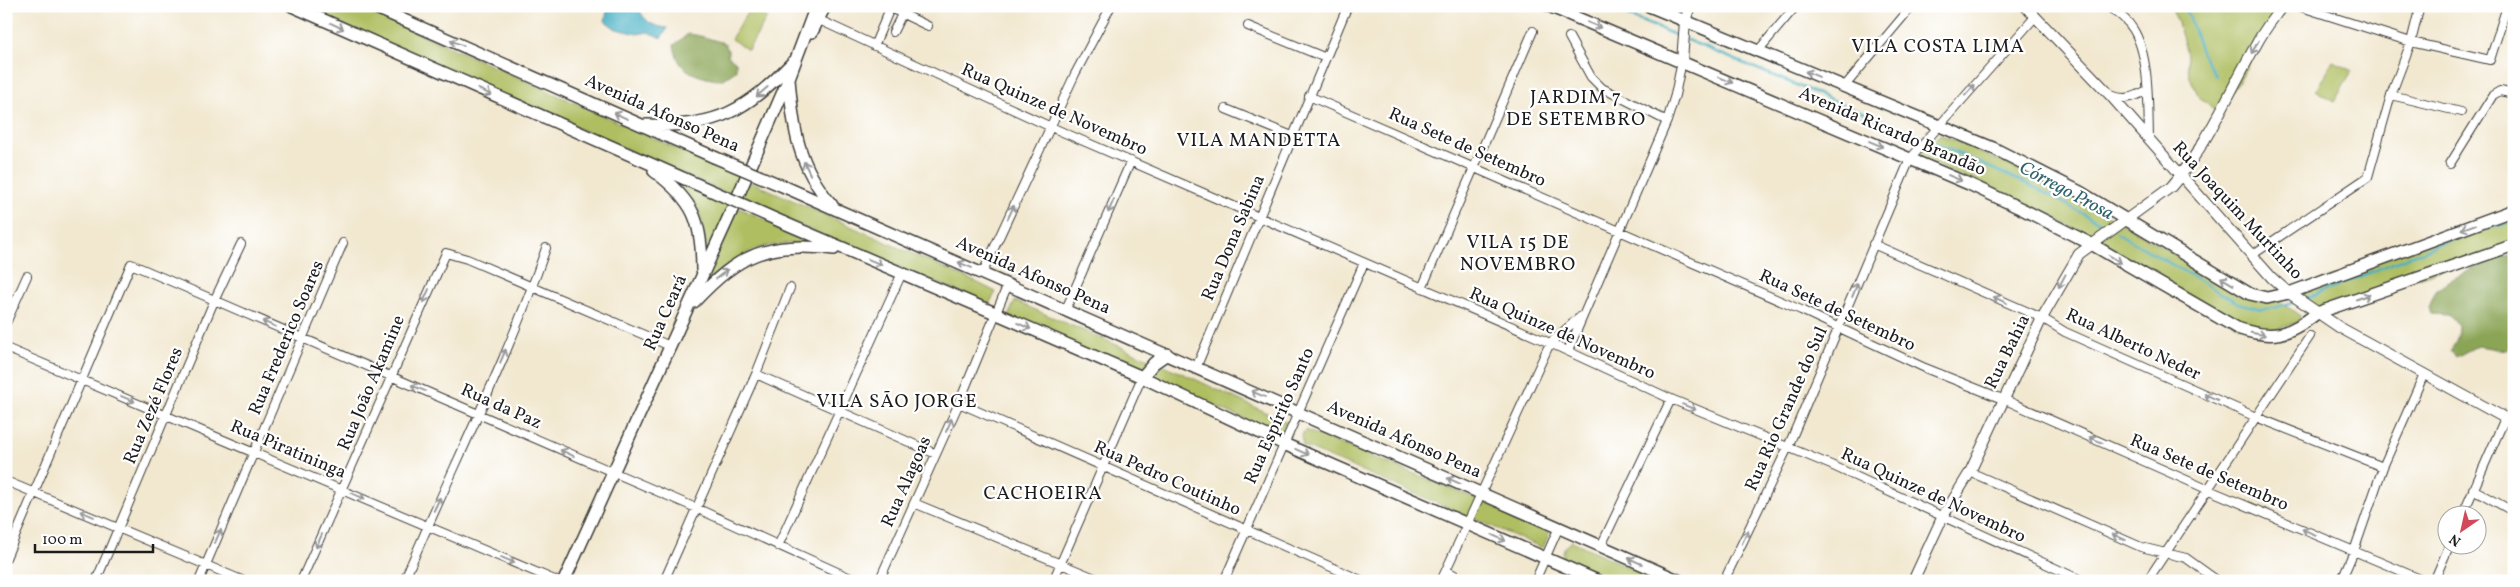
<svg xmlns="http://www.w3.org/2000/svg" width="2520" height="587" viewBox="0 0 2520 587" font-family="Vollkorn,serif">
	<rect width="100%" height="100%" fill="#fff"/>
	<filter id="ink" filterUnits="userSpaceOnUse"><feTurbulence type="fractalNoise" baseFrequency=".02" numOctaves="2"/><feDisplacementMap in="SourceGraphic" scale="10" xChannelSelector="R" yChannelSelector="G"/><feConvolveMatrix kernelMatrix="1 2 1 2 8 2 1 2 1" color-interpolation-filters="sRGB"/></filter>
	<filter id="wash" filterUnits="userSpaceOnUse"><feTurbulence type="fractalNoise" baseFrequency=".0096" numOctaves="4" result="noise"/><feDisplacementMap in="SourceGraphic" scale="20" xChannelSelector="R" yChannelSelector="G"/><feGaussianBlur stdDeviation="1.12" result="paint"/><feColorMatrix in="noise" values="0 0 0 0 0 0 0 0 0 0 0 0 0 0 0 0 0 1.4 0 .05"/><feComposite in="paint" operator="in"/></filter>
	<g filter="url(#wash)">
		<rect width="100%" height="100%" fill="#f2e8d0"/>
		<path fill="#afbe61" stroke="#666d3e" d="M300 6H346L387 19 980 284 996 292 989 304 849 247Z
			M2170 6H2282L2220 113 2199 97 2189 75 2186 50 2177 20Z
			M750 8 767 18 748 50 731 39Z
			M2333 61 2352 71 2334 101 2316 90Z
			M1940 134 2039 179 2124 224 2233 290 2279 300 2300 316 2299 322 2271 331 2238 325 2062 222 1918 157Z
			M660 174 824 245C767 239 737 248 700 293 710 271 707 213 689 195 681 187 669 180 660 174Z
			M2514 210V245L2317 313 2289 293Z
			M1015 301 1186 375 1286 422 1283 429 1277 433 1008 317Z
			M1305 430 1477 499 1550 531 1543 548 1303 446 1301 437Z
			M1572 541 1658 581H1612L1563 559C1562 550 1564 546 1572 541Z"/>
		<path fill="#8ba557" stroke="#54603a" d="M688 34C701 35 712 40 725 43L728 50V56L736 62V71C732 73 727 78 722 79 718 81 711 79 707 78 687 73 677 66 674 45Z
			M2514 255V342L2506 350 2477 346 2456 357 2451 351 2458 336 2459 325 2448 315 2432 314 2429 307 2436 291 2449 281 2480 265 2502 256Z"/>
		<path fill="#43aec2" stroke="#30656f" d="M608 6H637C645 21 650 26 668 28L661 38 648 32 638 34 616 29 605 21Z"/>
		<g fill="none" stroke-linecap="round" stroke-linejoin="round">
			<path stroke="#43aec2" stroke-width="2.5" d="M1605 6 1680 37
				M2182 6 2190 18 2201 52 2216 76
				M1687 40 1925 138
				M1930 141 2036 188 2109 228
				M2116 232 2238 303 2261 309 2273 308 2297 301
				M2304 299 2450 240 2514 221"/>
		</g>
	</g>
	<g filter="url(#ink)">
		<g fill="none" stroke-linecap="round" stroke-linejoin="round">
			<g stroke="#3c3b37" stroke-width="10">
				<path id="street" d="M886 6 928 26
					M2107 6C2117 12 2127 19 2133 29 2150 56 2148 106 2149 138
					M2298 6 2411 42 2490 60 2507 6
					M815 18 1051 127 1550 343 1671 399 1831 465 2083 581
					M1248 26 1326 58
					M893 32 902 14
					M1569 37 1591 77 1602 88 1667 121
					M874 46 891 6
					M1757 52 1796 6
					M1844 87 1912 6
					M2111 95C2125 101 2135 97 2147 90
					M2391 95 2461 112
					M1309 96 1801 310 1925 368 2010 402 2209 490 2425 581
					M1226 109 1292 136
					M2450 164 2493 95 2500 91 2514 94
					M1873 244 2042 318 2065 332 2256 417 2383 467
					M2252 255 2368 177 2391 95 2411 42 2420 6
					M983 272 1075 74 1111 6
					M1422 288 1533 31
					M1066 309 1131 161
					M6 323 27 276
					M6 348 557 581
					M1568 351 1667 121 1675 95 1682 61
					M1196 368 1346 10
					M756 374 936 454
					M959 403 1363 581
					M1970 472 2141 547 2186 558 2218 581
					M6 481 244 581
					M2473 489 2514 512
					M914 503 1102 581
					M2463 514 2505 418
					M778 546 902 273
					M1601 546 1671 399
					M6 558 131 264 696 508 857 581
					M1446 570 1465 581
					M96 581 214 301 241 244
					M199 581 343 243
					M301 581 446 253 467 259 670 346
					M404 581C451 470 507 362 546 248
					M664 581 756 374 790 288
					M879 581 959 403 1008 284
					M1053 581 1142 377
					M1224 581 1364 263
					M1441 581 1550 343 1580 317
					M1535 581 1559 527
					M1724 581 1788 447 1910 159 2035 17
					M2147 581 2310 336
					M2341 581 2354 551 2383 467 2424 374
					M2434 581 2450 544"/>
			</g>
			<g stroke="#3c3b37" stroke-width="12">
				<path id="secondary" d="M2025 6 2110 95 2272 278 2289 293 2339 327 2514 423
					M1682 61 1685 21 1690 6
					M1913 581 1942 518 1970 472 2042 318 2079 254 2171 187C2208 145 2228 93 2256 45 2263 31 2273 19 2282 6"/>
			</g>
			<g stroke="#3c3b37" stroke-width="14">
				<path id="primary" d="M292 6 685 179
					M372 6 714 157
					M1549 6 1969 184 2024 210 2093 245 2237 328C2272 340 2288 336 2317 313L2514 245
					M1649 6 1993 148 2080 192 2250 294 2267 298 2289 293 2514 210
					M812 32 825 6
					M789 79C793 129 798 166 832 205
					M646 125C717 128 745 111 793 62
					M654 171C694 201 702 221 702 270
					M785 187 1680 581
					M782 222 995 313 1142 377 1284 444 1598 581
					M694 302C740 253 767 242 834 249
					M1142 377 1154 363 1167 354
					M564 581 731 212 789 78 816 6"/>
			</g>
			<use href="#street" stroke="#fff" stroke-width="8"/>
			<use href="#secondary" stroke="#fff" stroke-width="10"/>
			<use href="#primary" stroke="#fff" stroke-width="11"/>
			<g stroke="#3c3b37" stroke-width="14" stroke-linecap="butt">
				<path id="primary-bridge" d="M714 157 785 187
					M685 179 782 222"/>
			</g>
			<use href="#primary-bridge" stroke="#fff" stroke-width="11"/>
		</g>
		<defs><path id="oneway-shaft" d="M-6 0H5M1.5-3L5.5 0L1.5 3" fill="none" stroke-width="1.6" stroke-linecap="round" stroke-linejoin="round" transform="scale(1.25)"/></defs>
		<g stroke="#999">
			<use href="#oneway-shaft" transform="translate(1594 25) rotate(22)"/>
			<use href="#oneway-shaft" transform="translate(337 26) rotate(25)"/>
			<use href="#oneway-shaft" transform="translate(457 43) rotate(-157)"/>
			<use href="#oneway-shaft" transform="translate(2255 47) rotate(119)"/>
			<use href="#oneway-shaft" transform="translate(1812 74) rotate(-158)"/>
			<use href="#oneway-shaft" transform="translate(1726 80) rotate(23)"/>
			<use href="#oneway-shaft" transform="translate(1970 90) rotate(-48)"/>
			<use href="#oneway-shaft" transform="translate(485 92) rotate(24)"/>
			<use href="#oneway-shaft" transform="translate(762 92) rotate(139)"/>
			<use href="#oneway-shaft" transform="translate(621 116) rotate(-155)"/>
			<use href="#oneway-shaft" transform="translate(1876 144) rotate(23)"/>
			<use href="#oneway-shaft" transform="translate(807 168) rotate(-115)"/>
			<use href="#oneway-shaft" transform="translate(1955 178) rotate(23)"/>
			<use href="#oneway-shaft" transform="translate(1111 206) rotate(114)"/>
			<use href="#oneway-shaft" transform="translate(1011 212) rotate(-65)"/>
			<use href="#oneway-shaft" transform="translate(2468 227) rotate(160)"/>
			<use href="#oneway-shaft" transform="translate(2115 259) rotate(32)"/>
			<use href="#oneway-shaft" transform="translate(875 262) rotate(22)"/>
			<use href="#oneway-shaft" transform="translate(965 265) rotate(-157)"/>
			<use href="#oneway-shaft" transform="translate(722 274) rotate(-38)"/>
			<use href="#oneway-shaft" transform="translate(2062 281) rotate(118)"/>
			<use href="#oneway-shaft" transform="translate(2227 281) rotate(-149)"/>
			<use href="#oneway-shaft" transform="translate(1855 290) rotate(-68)"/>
			<use href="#oneway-shaft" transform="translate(426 296) rotate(114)"/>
			<use href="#oneway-shaft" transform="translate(2363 297) rotate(-19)"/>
			<use href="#oneway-shaft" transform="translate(2000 300) rotate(-156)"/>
			<use href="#oneway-shaft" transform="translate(269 324) rotate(-157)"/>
			<use href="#oneway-shaft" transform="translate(1024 326) rotate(24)"/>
			<use href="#oneway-shaft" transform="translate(2258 334) rotate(10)"/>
			<use href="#oneway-shaft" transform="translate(503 356) rotate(-67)"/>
			<use href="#oneway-shaft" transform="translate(418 388) rotate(-157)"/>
			<use href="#oneway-shaft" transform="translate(1258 394) rotate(-157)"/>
			<use href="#oneway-shaft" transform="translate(2211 397) rotate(-156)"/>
			<use href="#oneway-shaft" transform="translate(128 399) rotate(22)"/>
			<use href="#oneway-shaft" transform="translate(1689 407) rotate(22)"/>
			<use href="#oneway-shaft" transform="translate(949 425) rotate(-66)"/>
			<use href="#oneway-shaft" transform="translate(2096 440) rotate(-156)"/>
			<use href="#oneway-shaft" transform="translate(1302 452) rotate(24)"/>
			<use href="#oneway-shaft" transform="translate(567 453) rotate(-156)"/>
			<use href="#oneway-shaft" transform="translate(1454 481) rotate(-156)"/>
			<use href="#oneway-shaft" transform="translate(358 496) rotate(23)"/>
			<use href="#oneway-shaft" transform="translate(437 504) rotate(-65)"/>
			<use href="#oneway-shaft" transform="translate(87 514) rotate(-158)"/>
			<use href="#oneway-shaft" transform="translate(2309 532) rotate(-157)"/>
			<use href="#oneway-shaft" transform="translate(218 536) rotate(-66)"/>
			<use href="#oneway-shaft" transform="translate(1745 537) rotate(-65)"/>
			<use href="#oneway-shaft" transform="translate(2119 537) rotate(-156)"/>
			<use href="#oneway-shaft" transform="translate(1499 538) rotate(24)"/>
			<use href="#oneway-shaft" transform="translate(319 541) rotate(114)"/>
			<use href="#oneway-shaft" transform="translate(508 560) rotate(23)"/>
			<use href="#oneway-shaft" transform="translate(1635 561) rotate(-156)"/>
		</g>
	</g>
	<g text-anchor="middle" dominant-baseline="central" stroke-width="4.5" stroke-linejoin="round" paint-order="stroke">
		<g font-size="18" fill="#1c1c1c" stroke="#fff">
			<text transform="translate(1054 110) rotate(24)">Rua Quinze de Novembro</text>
			<text transform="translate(662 114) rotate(24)">Avenida Afonso Pena</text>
			<text transform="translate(1892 132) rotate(23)">Avenida Ricardo Brandão</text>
			<text transform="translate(1467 148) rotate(24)">Rua Sete de Setembro</text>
			<text transform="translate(2237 211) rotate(47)">Rua Joaquim Murtinho</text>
			<text transform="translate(1234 238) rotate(-67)">Rua Dona Sabina</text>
			<text transform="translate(1033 276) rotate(24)">Avenida Afonso Pena</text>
			<text transform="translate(1837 311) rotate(25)">Rua Sete de Setembro</text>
			<text transform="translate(666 313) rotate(-66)">Rua Ceará</text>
			<text transform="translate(1562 334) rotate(24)">Rua Quinze de Novembro</text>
			<text transform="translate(287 338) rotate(-67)">Rua Frederico Soares</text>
			<text transform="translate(2133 345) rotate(25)">Rua Alberto Neder</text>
			<text transform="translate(2008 352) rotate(-64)">Rua Bahia</text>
			<text transform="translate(372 383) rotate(-67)">Rua João Akamine</text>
			<text transform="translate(154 406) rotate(-67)">Rua Zezé Flores</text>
			<text transform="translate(501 407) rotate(24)">Rua da Paz</text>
			<text transform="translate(1787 409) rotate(-66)">Rua Rio Grande do Sul</text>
			<text transform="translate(1280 416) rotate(-66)">Rua Espírito Santo</text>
			<text transform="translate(1404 440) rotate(24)">Avenida Afonso Pena</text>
			<text transform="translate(288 450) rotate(23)">Rua Piratininga</text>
			<text transform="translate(2209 473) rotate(23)">Rua Sete de Setembro</text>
			<text transform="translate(1167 479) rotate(24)">Rua Pedro Coutinho</text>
			<text transform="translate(907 482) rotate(-66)">Rua Alagoas</text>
			<text transform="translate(1933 496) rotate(25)">Rua Quinze de Novembro</text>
		</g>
		<g font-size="19" letter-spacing="1" fill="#1c1c1c" stroke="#fff">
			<text x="1938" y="47">VILA COSTA LIMA</text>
			<text x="1576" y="98">JARDIM 7<tspan x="1576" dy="22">DE SETEMBRO</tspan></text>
			<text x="1259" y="141">VILA MANDETTA</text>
			<text x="1518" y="243">VILA 15 DE<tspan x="1518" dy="22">NOVEMBRO</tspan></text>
			<text x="897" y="402">VILA SÃO JORGE</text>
			<text x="1043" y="494">CACHOEIRA</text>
		</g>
		<g font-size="19" font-style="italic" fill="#30656f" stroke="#fff">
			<text transform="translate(2066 191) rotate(28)">Córrego Prosa</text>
		</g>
	</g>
	<rect width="2520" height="587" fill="none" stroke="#fff" stroke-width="25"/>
	<g transform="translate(2462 530) rotate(214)"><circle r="24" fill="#ffffff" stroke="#a4a4a4"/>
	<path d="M0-4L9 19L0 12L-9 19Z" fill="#d1495b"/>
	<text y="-8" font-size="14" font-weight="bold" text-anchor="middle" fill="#1c1c1c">N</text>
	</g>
	<path d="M35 544v8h118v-8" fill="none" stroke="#1c1c1c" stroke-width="2.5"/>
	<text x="42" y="544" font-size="15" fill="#1c1c1c" stroke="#ffffff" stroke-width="4" paint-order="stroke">100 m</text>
</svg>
